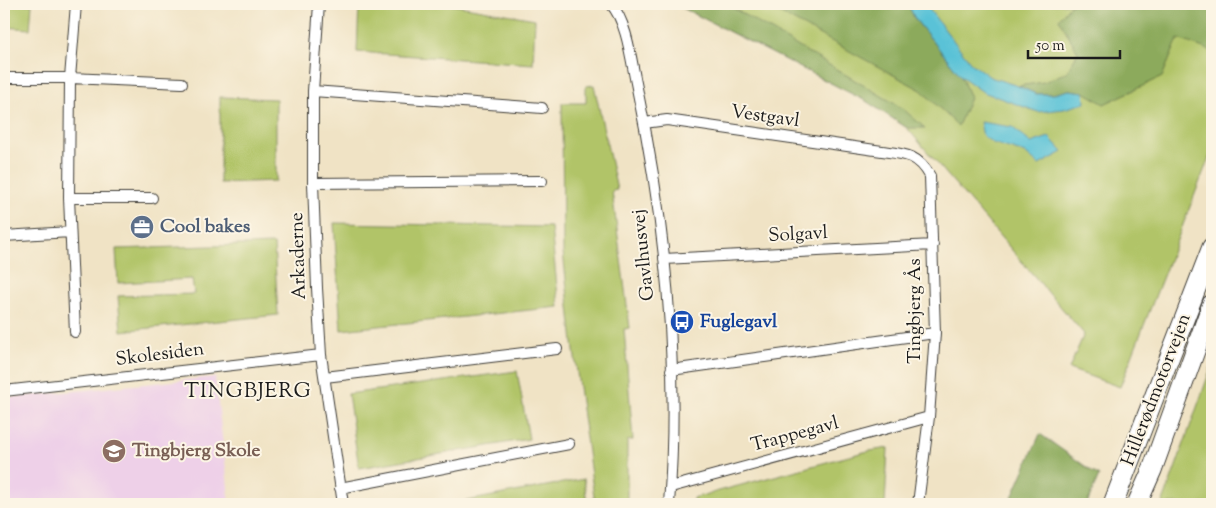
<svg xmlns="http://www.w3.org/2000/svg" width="1216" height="508" viewBox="0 0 1216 508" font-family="'Sorts Mill Goudy',serif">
	<rect width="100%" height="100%" fill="#fcf5e5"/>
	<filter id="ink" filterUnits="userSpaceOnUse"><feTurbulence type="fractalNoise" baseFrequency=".02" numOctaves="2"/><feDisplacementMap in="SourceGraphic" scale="10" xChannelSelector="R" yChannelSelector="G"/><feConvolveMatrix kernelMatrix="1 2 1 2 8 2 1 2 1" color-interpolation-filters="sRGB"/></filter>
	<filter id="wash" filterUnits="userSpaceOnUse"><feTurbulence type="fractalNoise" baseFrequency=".0096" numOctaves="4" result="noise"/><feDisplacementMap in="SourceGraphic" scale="20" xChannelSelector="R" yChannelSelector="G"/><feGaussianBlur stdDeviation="1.12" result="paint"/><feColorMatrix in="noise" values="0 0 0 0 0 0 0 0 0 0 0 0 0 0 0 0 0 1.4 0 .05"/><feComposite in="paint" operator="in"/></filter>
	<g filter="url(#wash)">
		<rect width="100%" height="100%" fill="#f0e3c5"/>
		<path fill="#eed0e8" d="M215 377 230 504H4V398Z"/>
		<path fill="#b1c468" stroke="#667042" d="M4 4H32L30 29 4 27Z
			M359 4H447L535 19 533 64 357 52Z
			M675 4H1212V150L1120 387 1069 369 1084 334 907 128 866 101Z
			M594 85 617 190 612 191 630 328 624 329 633 440 627 441V504H595L573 343 563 252 562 103H586V86Z
			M220 97 276 99V181L220 183Z
			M334 223 551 227 559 307 341 330Z
			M274 244 278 315 121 331 118 296 194 294 192 279 118 283 116 249Z
			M1212 365V504H1162L1166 494Z
			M517 371 529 439 359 468 348 394Z
			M888 448 885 504H693V498L864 452Z
			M584 479 587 504H450Z"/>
		<path fill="#8caa5c" stroke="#54633c" d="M675 4H726L902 108 925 128H907L866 101Z
			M763 4H908L915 19 961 76 970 98 958 126 921 90Z
			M1071 4H1206L1212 5V51L1178 39 1162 77 1104 104 1084 92 1069 90 1054 94H1036L1018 86 1044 82 1067 72 1078 52 1059 19Z
			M1040 434 1099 476 1087 504H1009Z"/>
		<path fill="#5ac2d7" stroke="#3b6f7a" d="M908 4H926L928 8 971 63 990 77 1018 86 1036 94H1054L1069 90 1084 92 1085 103 1064 109 1038 112 983 92 961 76 915 19Z
			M980 122 1012 127 1031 143 1049 137 1063 152 1039 165 1025 153 993 143 983 136Z"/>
	</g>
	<g filter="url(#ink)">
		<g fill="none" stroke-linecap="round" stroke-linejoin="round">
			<g stroke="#3c3a35" stroke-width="12">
				<path id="minor" d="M319 4 313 91V183L317 288 321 355 343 504
					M611 4C627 22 631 59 636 83 665 220 680 364 669 504
					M4 78H70L182 83
					M313 91 542 108
					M644 123 667 120 882 151C904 154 918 154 930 176L935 333 929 417 918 504
					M313 183 542 181
					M69 198H152
					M4 236 70 232
					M664 259 933 245
					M75 332 69 198 70 78 76 4
					M671 370 935 333
					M325 377 557 349
					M4 391 321 355
					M671 487 929 417
					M340 488 569 444"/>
			</g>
			<g stroke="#3c3a35" stroke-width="21">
				<path id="motorway" d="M1113 504 1212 247
					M1137 504 1152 470 1212 304"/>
			</g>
			<use href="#minor" stroke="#fff" stroke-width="10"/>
			<use href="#motorway" stroke="#fff" stroke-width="19"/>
		</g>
	</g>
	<defs>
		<g id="office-disc" transform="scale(1.25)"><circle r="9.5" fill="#5c6f8a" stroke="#fcf5e5"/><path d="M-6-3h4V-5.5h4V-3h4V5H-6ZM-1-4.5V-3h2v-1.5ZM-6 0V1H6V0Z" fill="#fff"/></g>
		<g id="bus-disc" transform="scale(1.25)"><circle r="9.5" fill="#1a4fb4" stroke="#fcf5e5"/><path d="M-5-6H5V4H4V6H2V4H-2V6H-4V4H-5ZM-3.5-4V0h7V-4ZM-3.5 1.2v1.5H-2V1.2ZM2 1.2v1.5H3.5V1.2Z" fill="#fff"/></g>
		<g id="school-disc" transform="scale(1.25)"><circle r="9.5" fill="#8d6e63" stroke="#fcf5e5"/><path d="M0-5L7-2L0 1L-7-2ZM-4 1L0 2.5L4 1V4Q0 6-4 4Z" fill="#fff"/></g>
	</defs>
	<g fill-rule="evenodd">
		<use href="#office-disc" x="142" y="227"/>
		<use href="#bus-disc" x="682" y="322"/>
		<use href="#school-disc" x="114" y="451"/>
	</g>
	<g text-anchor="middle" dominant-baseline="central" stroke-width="4" stroke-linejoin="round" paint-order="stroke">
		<g font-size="19" fill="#1c1c1c" stroke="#fcf5e5">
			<text transform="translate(765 117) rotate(8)">Vestgavl</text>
			<text transform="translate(798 235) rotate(-3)">Solgavl</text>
			<text transform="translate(644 255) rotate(-96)">Gavlhusvej</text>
			<text transform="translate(299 256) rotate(-92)">Arkaderne</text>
			<text transform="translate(915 311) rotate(-90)">Tingbjerg Ås</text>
			<text transform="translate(160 355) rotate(-7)">Skolesiden</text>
			<text transform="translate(1157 390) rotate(-69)">Hillerødmotorvejen</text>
			<text transform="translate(795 435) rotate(-15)">Trappegavl</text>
		</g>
		<g font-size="19" font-weight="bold" fill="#4e5e75" stroke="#fcf5e5" text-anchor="start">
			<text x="160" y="227">Cool bakes</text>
		</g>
		<g font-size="19" font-weight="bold" fill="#164399" stroke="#fcf5e5" text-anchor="start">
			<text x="700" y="322">Fuglegavl</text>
		</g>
		<g font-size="19" font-weight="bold" fill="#785e54" stroke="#fcf5e5" text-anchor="start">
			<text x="132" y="451">Tingbjerg Skole</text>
		</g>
		<g font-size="21" letter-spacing="1" fill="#1c1c1c" stroke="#fcf5e5">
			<text x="248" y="392">TINGBJERG</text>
		</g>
	</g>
	<rect width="1216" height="508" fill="none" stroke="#fcf5e5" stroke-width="20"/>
	<path d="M1028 50v8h92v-8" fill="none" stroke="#1c1c1c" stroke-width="2.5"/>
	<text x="1036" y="50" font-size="15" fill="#1c1c1c" stroke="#fcf5e5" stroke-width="4" paint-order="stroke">50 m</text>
</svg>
